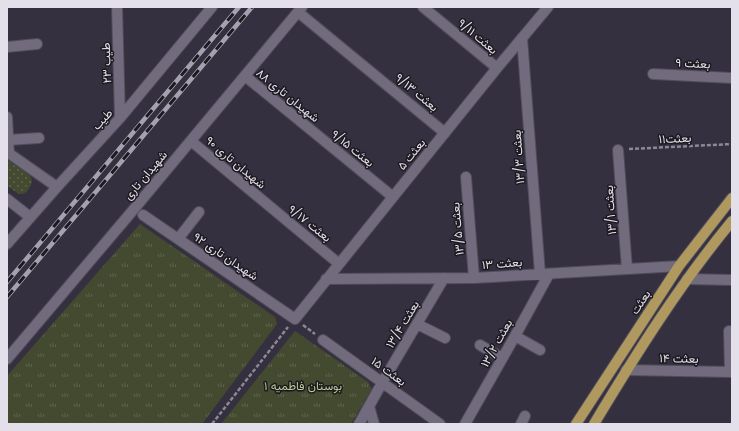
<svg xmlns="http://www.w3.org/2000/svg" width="739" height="431" viewBox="0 0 739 431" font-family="Poppins,Vazirmatn,sans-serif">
	<defs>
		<pattern id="grass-dots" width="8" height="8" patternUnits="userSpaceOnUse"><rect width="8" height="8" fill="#434a30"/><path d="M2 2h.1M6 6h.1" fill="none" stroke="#5e644e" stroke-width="1.8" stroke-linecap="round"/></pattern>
		<pattern id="park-tufts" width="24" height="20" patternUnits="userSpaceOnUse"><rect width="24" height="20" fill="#434a30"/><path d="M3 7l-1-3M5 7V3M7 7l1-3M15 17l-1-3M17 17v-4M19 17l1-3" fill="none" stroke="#5e644e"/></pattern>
	</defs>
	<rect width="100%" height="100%" fill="#353040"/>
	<path fill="url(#grass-dots)" d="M7 160C12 164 27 172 30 176 33 180 32 185 29 188 27 193 24 194 19 194L7 186Z"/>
	<path fill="url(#park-tufts)" d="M140 224 275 317 277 324 202 424H7V376Z
		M295 331 368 382 372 389 351 424H221Z"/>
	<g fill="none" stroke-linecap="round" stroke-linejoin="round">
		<g stroke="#514c59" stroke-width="12">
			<path id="minor" d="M117 7 120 118
				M423 7 497 68
				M298 12 445 133
				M522 38 540 274
				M7 47 37 44
				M653 74 732 78
				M245 76 393 197
				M7 117 9 154
				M8 140 39 138
				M191 141 338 263
				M618 150 627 269
				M7 152 57 187
				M466 177 474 278
				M7 199 30 217
				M143 215 295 319 393 197 497 68 548 7
				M178 239 199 212
				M7 244 57 187 120 118 212 7
				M326 279 474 278 679 266
				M687 279 732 280
				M417 324 445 338
				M729 331 730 372
				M515 336 540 350
				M323 340 440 424
				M480 345 502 358
				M7 359 134 209 302 7
				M626 370 732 372
				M369 406 374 424
				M359 424 382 383 444 278
				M465 424 515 336 549 274
				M521 424 525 416"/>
		</g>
		<g stroke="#514c59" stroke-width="12">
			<path id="major" d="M576 424 679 266 732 198
				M594 424C636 354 680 284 732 221"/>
		</g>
		<path stroke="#8c8895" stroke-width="2.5" stroke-dasharray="4 2" stroke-linecap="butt" d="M629 149 732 144
			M303 325 315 334
			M212 424 288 327"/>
		<use href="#minor" stroke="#716b7d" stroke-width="10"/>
		<use href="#major" stroke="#b0995f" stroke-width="10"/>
		<g stroke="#a6a1ae" stroke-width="4.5">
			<path id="rail" d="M7 282 239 7
				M7 297 252 7"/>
		</g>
		<use href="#rail" stroke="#1c1920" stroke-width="3" stroke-dasharray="9" stroke-linecap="butt"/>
	</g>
	<g text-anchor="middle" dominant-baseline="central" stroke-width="3" stroke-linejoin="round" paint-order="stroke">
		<g font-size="12" fill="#e4e0eb" stroke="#1c1920">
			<text transform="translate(478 36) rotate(40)">بعثت ۹/۱۱</text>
			<text transform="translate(106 63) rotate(-92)">طیب ۲۳</text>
			<text transform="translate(693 63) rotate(3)">بعثت ۹</text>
			<text transform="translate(417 92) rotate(40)">بعثت ۹/۱۳</text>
			<text transform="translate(288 95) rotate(39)">شهیدان تاری ۸۸</text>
			<text transform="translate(102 119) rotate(-48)">طیب</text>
			<text transform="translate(675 138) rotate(-3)">بعثت۱۱</text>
			<text transform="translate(353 148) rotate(39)">بعثت ۹/۱۵</text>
			<text transform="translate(411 154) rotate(-51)">بعثت ۵</text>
			<text transform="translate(518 157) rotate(-94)">بعثت ۱۳/۳</text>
			<text transform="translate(236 162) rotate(40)">شهیدان تاری ۹۰</text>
			<text transform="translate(145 175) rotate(-50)">شهیدان تاری</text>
			<text transform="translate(610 210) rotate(-94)">بعثت ۱۳/۱</text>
			<text transform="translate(310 223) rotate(39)">بعثت ۹/۱۷</text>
			<text transform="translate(457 229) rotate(-95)">بعثت ۱۳/۵</text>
			<text transform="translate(226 256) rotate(34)">شهیدان تاری ۹۲</text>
			<text transform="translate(502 263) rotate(-4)">بعثت ۱۳</text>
			<text transform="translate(640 302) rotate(-57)">بعثت</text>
			<text transform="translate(402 324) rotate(-59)">بعثت ۱۳/۴</text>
			<text transform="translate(496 343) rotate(-61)">بعثت ۱۳/۲</text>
			<text transform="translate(679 358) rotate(1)">بعثت ۱۴</text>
			<text transform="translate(389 371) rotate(36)">بعثت ۱۵</text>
		</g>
		<g font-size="12" fill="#bbcb93" stroke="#1c1920">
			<text x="303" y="385">بوستان فاطمیه ۱</text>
		</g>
	</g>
	<rect width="739" height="431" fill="none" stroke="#e4e0eb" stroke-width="16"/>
</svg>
